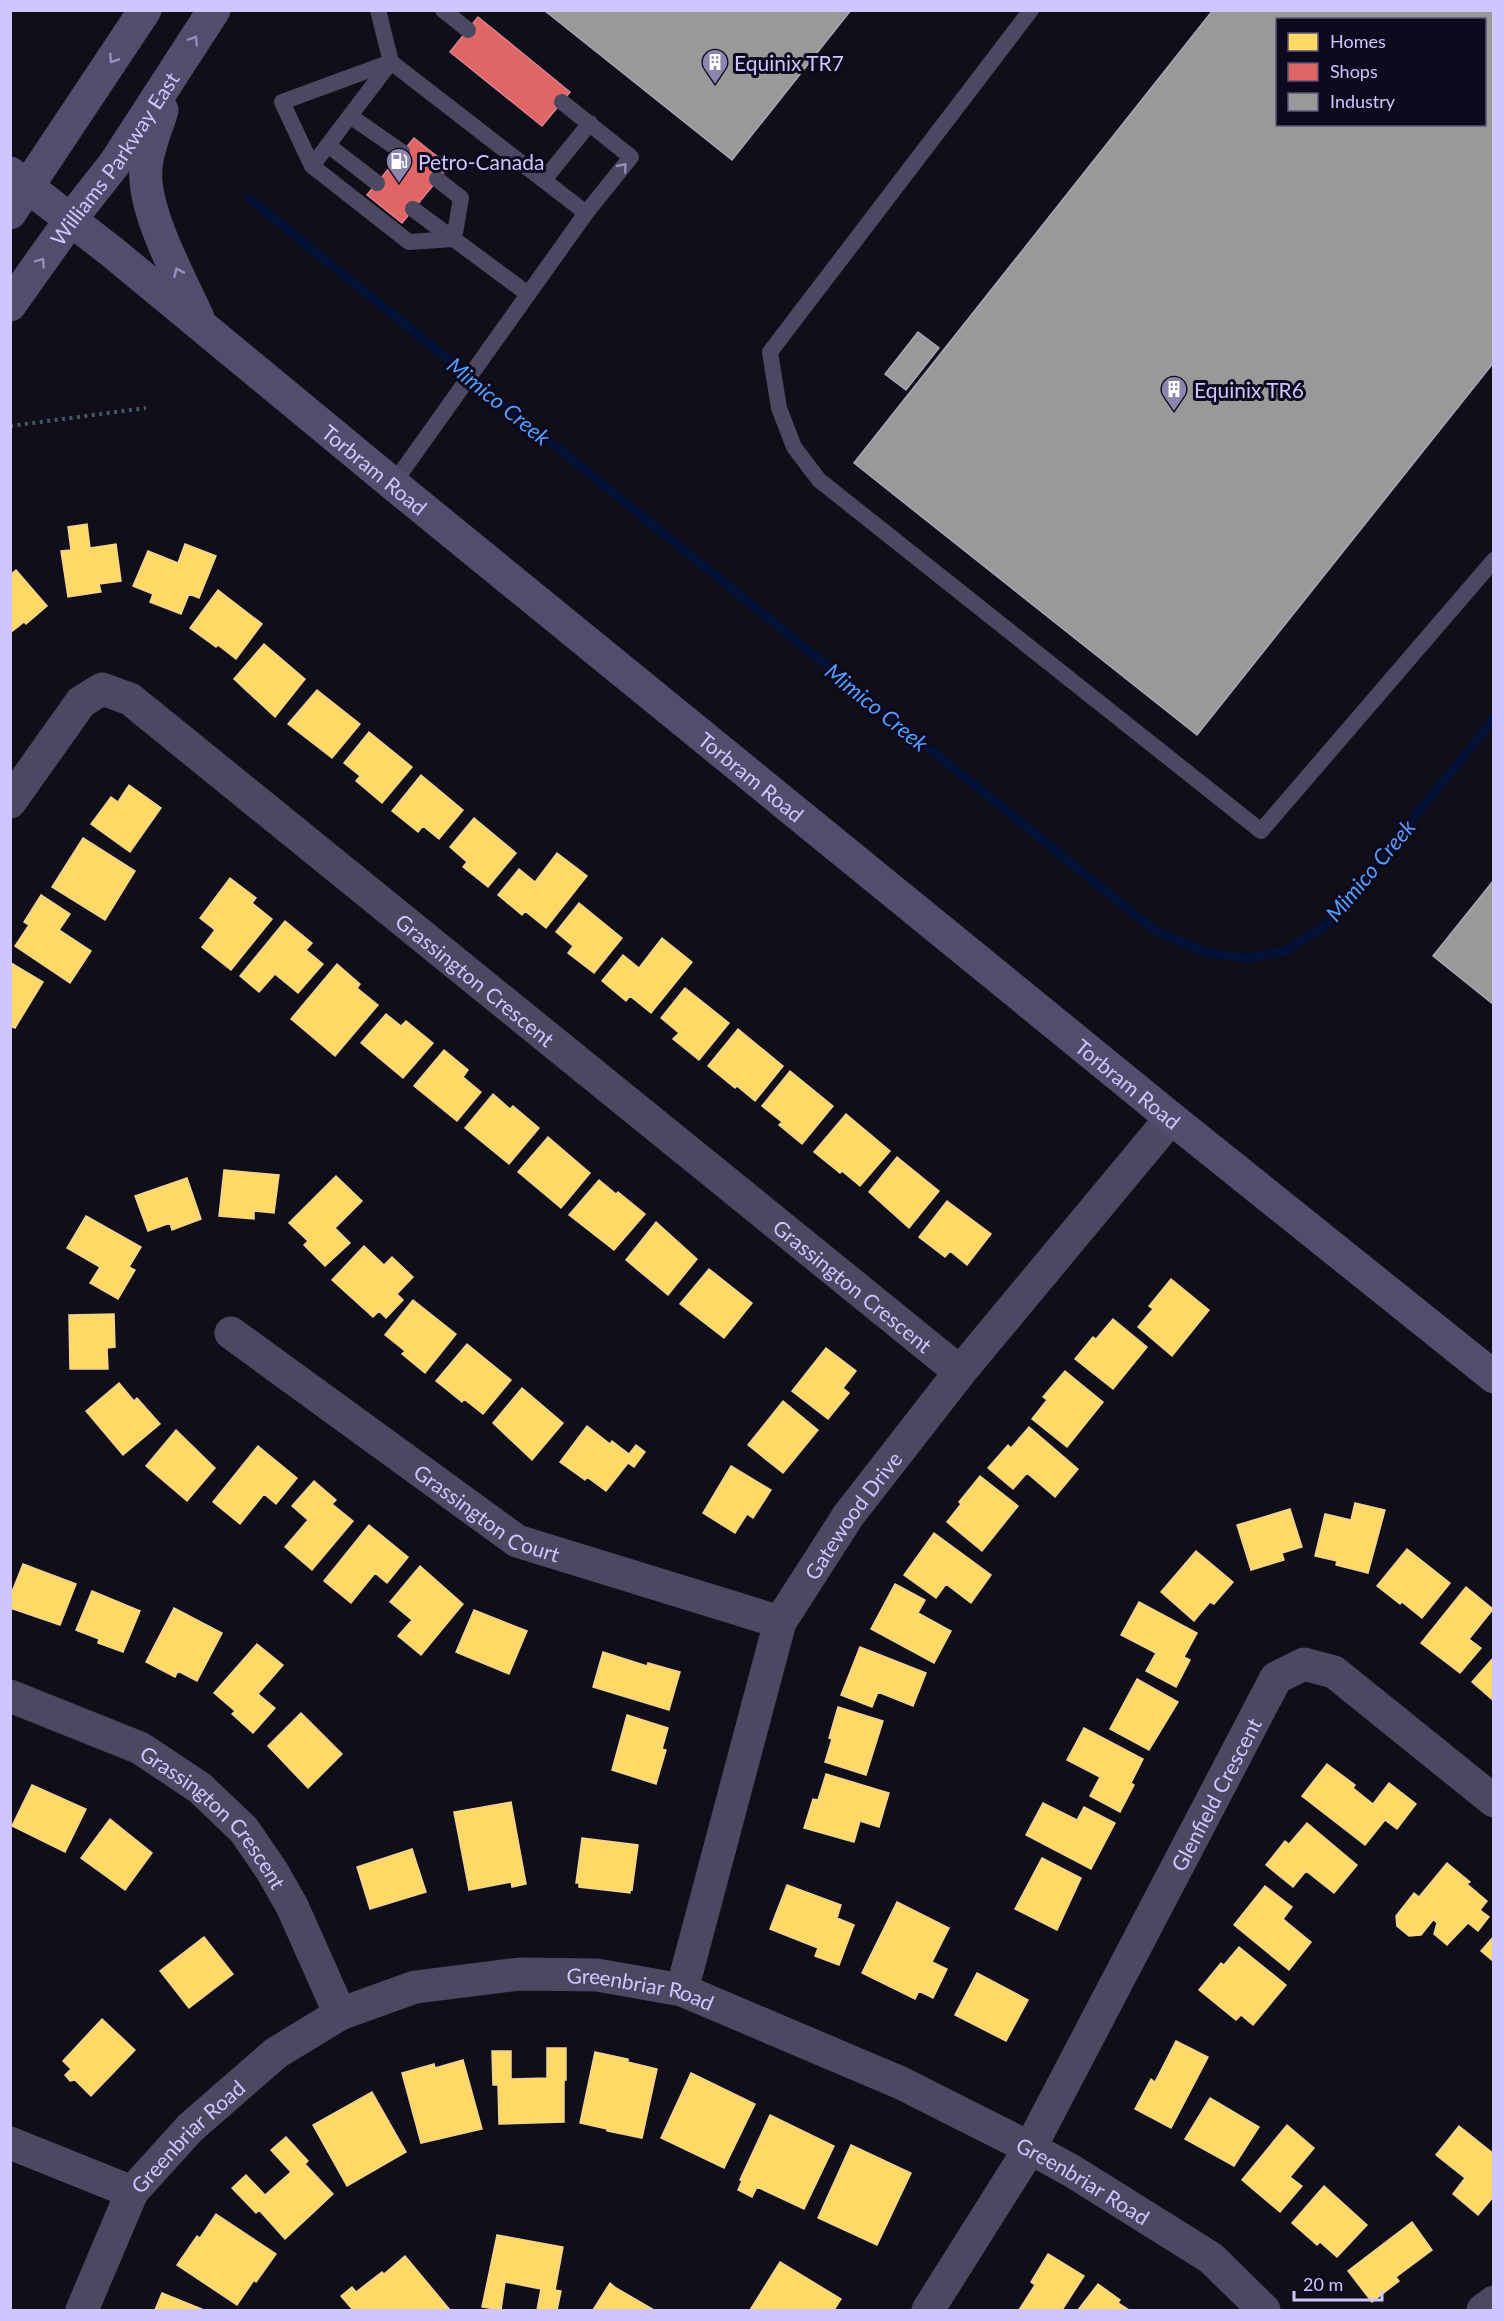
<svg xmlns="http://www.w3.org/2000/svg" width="1504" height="2321" viewBox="0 0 1504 2321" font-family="Lato,sans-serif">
	<rect width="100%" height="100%" fill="#100e18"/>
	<path fill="#ffd966" stroke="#f1d394" stroke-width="1.5" d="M87 524 90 548 116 544 121 581 99 584 101 592 68 597 61 551 71 550 68 527Z
		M185 544 216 556 199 598 189 594 181 614 150 602 153 594 133 586 148 551 178 563Z
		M16 570 47 606 26 624 24 622 10 633V575Z
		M218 590 262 624 236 659 218 645 216 647 190 628Z
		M264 644 305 679 275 717 234 679Z
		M317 690 360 724 332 758 288 724Z
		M369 732 412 767 382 803 356 781 360 776 344 763Z
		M421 775 463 810 439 839 423 826 418 832 392 811Z
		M129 785 161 808 130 852 91 824 111 797 118 802Z
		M474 818 516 853 488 887 463 867 467 862 450 847Z
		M83 838 135 871 105 920 52 887Z
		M557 853 587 876 546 928 525 911 522 915 498 895 519 869 535 882Z
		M230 878 256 898 252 903 272 919 231 970 202 947 215 930 200 918Z
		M41 895 70 914 59 930 91 951 70 983 15 946 29 925 24 922Z
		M579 903 622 938 594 973 568 953 573 946 556 932Z
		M285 921 312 943 306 950 323 964 298 993 275 974 259 992 240 976Z
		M662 938 692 962 651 1013 630 996 626 1001 602 981 623 955 639 968Z
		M11 963 43 982 15 1028 10 1026Z
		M337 964 360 984 357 988 378 1005 335 1056 291 1019Z
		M685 988 729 1023 699 1060 673 1039 679 1033 661 1018Z
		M386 1014 401 1026 406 1021 433 1043 403 1078 361 1043Z
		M738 1029 783 1066 755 1101 737 1086 735 1088 708 1066Z
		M444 1050 468 1070 463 1077 481 1092 457 1121 414 1086Z
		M790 1071 833 1106 802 1144 779 1125 782 1122 762 1106Z
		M493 1094 510 1109 513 1106 539 1128 509 1164 465 1128Z
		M846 1114 890 1151 860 1186 842 1171 840 1173 814 1152Z
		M548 1137 590 1173 561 1208 518 1172Z
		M897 1157 939 1191 909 1228 869 1192Z
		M224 1170 279 1175 274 1213 254 1211V1219L219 1216Z
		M336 1176 362 1201 335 1228 350 1243 325 1266 304 1245 308 1241 289 1223Z
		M187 1178 201 1219 172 1230 170 1223 148 1231 135 1196Z
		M599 1180 616 1194 618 1192 645 1214 614 1250 569 1215Z
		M947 1201 991 1234 967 1265 950 1251 945 1257 919 1237Z
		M86 1216 141 1247 129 1267 135 1270 118 1299 90 1283 100 1267 67 1248Z
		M656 1222 697 1259 668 1295 626 1260Z
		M364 1246 384 1265 392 1257 413 1277 397 1294 403 1300 386 1318 379 1311 373 1317 332 1280Z
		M709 1269 752 1303 724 1338 680 1304Z
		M1171 1279 1209 1310 1172 1356 1138 1327 1153 1309 1149 1306Z
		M413 1300 456 1334 425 1373 402 1354 405 1351 385 1335Z
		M114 1314 115 1347 107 1348 108 1369H70L69 1315Z
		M1113 1319 1147 1347 1113 1389 1075 1359 1093 1337 1096 1339Z
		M467 1344 511 1380 483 1414 464 1399 462 1402 436 1381Z
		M826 1348 856 1371 843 1388 849 1393 828 1419 792 1391Z
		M1065 1371 1103 1402 1067 1447 1032 1419 1047 1400 1043 1397Z
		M119 1383 134 1401 137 1398 160 1424 123 1455 86 1411Z
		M522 1388 563 1423 532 1460 493 1423Z
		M783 1401 818 1430 783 1473 748 1445Z
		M587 1426 610 1444 612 1441 629 1454 636 1445 645 1452 634 1467 628 1463 606 1491 587 1477 585 1480 560 1462Z
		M1029 1427 1078 1469 1055 1497 1027 1473 1013 1489 988 1468 1008 1445 1011 1448Z
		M176 1430 215 1468 187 1501 146 1466Z
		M258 1446 297 1478 276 1504 264 1494 240 1524 213 1502Z
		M731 1466 771 1490 753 1518 747 1514 735 1533 703 1513Z
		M980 1476 1018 1506 982 1551 947 1522 961 1504 959 1502Z
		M314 1481 336 1500 332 1504 353 1521 312 1570 285 1547 308 1520 292 1506Z
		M1355 1503 1385 1510 1368 1573 1336 1565 1337 1561 1315 1556 1325 1514 1351 1520Z
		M1290 1509 1302 1547 1282 1553 1284 1560 1251 1570 1237 1525Z
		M369 1525 408 1557 387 1583 375 1573 351 1603 324 1581Z
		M934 1533 991 1575 971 1603 946 1584 936 1598 904 1575Z
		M1407 1549 1450 1583 1422 1618 1402 1602 1400 1604 1377 1586Z
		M1196 1551 1233 1582 1214 1604 1210 1602 1194 1621 1161 1592Z
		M23 1564 76 1584 60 1625 10 1608V1597Z
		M420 1566 463 1604 421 1655 398 1636 412 1620 390 1602Z
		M895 1584 925 1600 918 1613 951 1631 934 1663 871 1629Z
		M1466 1587 1493 1609 1469 1639 1481 1648 1460 1673 1421 1643Z
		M92 1591 140 1611 123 1652 98 1643 99 1639 76 1630Z
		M1139 1602 1197 1633 1184 1657 1190 1660 1176 1687 1146 1671 1156 1653 1121 1635Z
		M174 1608 222 1633 197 1681 178 1671 175 1677 146 1662Z
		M474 1610 527 1631 509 1674 456 1652Z
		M257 1644 283 1665 258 1694 275 1708 253 1733 232 1714 235 1711 214 1693Z
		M860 1647 926 1673 913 1706 878 1692 872 1707 841 1695Z
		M603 1652 647 1666 648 1663 680 1672 669 1710 593 1687Z
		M1494 1657V1701L1472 1682Z
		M1137 1679 1178 1702 1149 1750 1110 1729Z
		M838 1707 883 1721 866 1775 825 1762 832 1739 829 1738Z
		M301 1713 342 1754 308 1788 268 1746Z
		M627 1715 668 1728 662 1749 666 1750 656 1784 612 1770Z
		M1084 1728 1143 1759 1131 1783 1134 1785 1120 1812 1090 1796 1100 1777 1067 1760Z
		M1327 1764 1355 1785 1353 1788 1373 1804 1389 1783 1416 1804 1397 1829 1385 1820 1365 1845 1302 1796Z
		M826 1774 889 1793 879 1827 860 1821 854 1842 804 1828 813 1799 818 1800Z
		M32 1785 86 1809 65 1852 12 1826Z
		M511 1802 526 1884 512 1887 511 1882 469 1890 454 1812Z
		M1043 1803 1077 1820 1084 1807 1115 1823 1091 1869 1026 1835Z
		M110 1819 152 1853 125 1890 81 1858Z
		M1307 1823 1357 1865 1334 1893 1306 1871 1293 1887 1266 1865 1285 1841 1289 1844Z
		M582 1838 638 1845 632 1890 630 1889V1893L579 1887V1883H576Z
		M412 1849 426 1892 370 1909 357 1867Z
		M1042 1858 1081 1878 1057 1930 1015 1909Z
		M1447 1863 1470 1882 1467 1884 1487 1901 1480 1910 1489 1917 1478 1931 1468 1923 1447 1945 1434 1934 1437 1923 1434 1920 1437 1915 1421 1935 1409 1936 1397 1926 1396 1916 1414 1893 1419 1897Z
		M787 1885 841 1905 837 1918 854 1925 839 1965 815 1956 818 1948 770 1929Z
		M1265 1886 1292 1907 1283 1919 1311 1942 1289 1970 1234 1925Z
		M897 1902 949 1928 932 1962 947 1969 933 1998 919 1991 915 1999 862 1973Z
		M1494 1936V1962L1481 1951Z
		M204 1937 233 1974 189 2008 160 1971Z
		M1239 1947 1286 1985 1253 2025 1241 2015 1236 2020 1199 1990 1221 1963 1224 1965Z
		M977 1973 1028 2000 1006 2041 955 2015Z
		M102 2019 135 2050 91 2096 75 2080 70 2081 65 2075 71 2069 63 2061Z
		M1176 2041 1208 2057 1171 2128 1135 2109 1151 2079 1155 2082Z
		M547 2048H566V2080H564V2122L499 2124 498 2085H493L492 2051H511V2079L547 2078Z
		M595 2052 628 2059V2062L657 2069 642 2138 607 2131V2129L580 2123Z
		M463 2060 482 2129 421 2143 402 2073 434 2064 435 2068Z
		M691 2073 755 2104 724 2168 661 2138Z
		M372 2092 406 2152 347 2186 313 2125Z
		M1210 2098 1259 2127 1234 2166 1185 2139Z
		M770 2115 834 2146 804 2209 757 2187 752 2197 738 2190 742 2181 740 2180Z
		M1287 2125 1314 2148 1290 2177 1302 2186 1280 2212 1242 2180Z
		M1459 2126 1494 2154V2196L1478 2215 1453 2194 1465 2178 1436 2155Z
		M286 2137 308 2161 305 2164 333 2194 285 2239 259 2210 256 2213 232 2188 246 2175 265 2195 291 2172 271 2150Z
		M851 2145 911 2173 877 2245 818 2218Z
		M1324 2186 1367 2225 1337 2257 1320 2242 1317 2245 1292 2223Z
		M216 2214 276 2254 256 2282 254 2280 237 2305 177 2265 197 2236 200 2238Z
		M1412 2222 1432 2250 1396 2277 1399 2281 1372 2302 1348 2271Z
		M497 2235 563 2247 555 2290 561 2291 557 2310H537L541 2289 505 2282 501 2310 482 2307Z
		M1048 2254 1084 2276 1062 2310H1019L1035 2285 1031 2282Z
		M405 2256 450 2310H353L341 2296 352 2287 356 2292 382 2272 384 2274Z
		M780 2262 841 2299 834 2310H750Z
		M610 2283 616 2288 654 2310H593Z
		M1098 2284 1120 2300 1118 2303 1129 2310H1078Z
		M162 2293 204 2310H155Z"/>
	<path fill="#e06666" stroke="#dc8294" stroke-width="1.5" d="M478 17 570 92 542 126 450 52Z
		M414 138 449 166 402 223 367 195Z"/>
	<path fill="#999" stroke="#aaa6b8" stroke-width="1.5" fill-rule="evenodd" d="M544 10H851L732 160Z
		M1213 10H1494V362L1197 735 854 463ZM1278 20H1484V124H1278Z
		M918 332 939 348 906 390 885 374Z
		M1494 880V1005L1433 956Z"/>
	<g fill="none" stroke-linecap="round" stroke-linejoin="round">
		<path stroke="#051238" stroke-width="9" d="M250 199 1154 930 1208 953 1249 958 1285 951 1327 924 1494 719"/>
		<path stroke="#475668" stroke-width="4" stroke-dasharray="3 4.5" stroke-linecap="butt" d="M10 426 146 408"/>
		<path stroke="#4b4862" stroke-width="16" d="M378 10 391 62 586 213 393 484
			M443 10 468 30
			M1031 10 770 352 779 408 794 447 819 480 1261 831 1494 560
			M391 62 282 102 312 166 409 242 454 239 461 198 437 179
			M562 102 631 157 586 213
			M350 116 402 152
			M328 145 377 183
			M312 166 390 63
			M544 180 590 123
			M413 209 528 294"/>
		<g stroke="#4b4862" stroke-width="33">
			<path id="s1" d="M10 802 81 702 102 689 130 699 960 1372"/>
			<path id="s2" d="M231 1333 517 1541 780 1622"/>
			<path id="s3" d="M10 1696 140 1748 200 1788 244 1830 272 1871 292 1906 340 2014"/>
			<path id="s4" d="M682 1990 780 1622 848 1516 960 1372 1171 1118"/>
			<path d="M10 2143 132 2192"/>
			<path id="s5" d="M82 2310 132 2192 190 2128 276 2053 340 2014 415 1987 520 1974 597 1975 682 1990 901 2083 1030 2148 1072 2171 1211 2258 1264 2310"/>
			<path id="s6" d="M928 2310 1030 2148 1276 1678 1304 1664 1334 1672 1494 1801"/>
			<path d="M1483 2310 1494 2302"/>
		</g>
		<g stroke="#514e6d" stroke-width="33">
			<path d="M162 110C157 128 147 149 146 168 142 210 180 278 198 318"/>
			<path id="s7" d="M10 173 111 251 393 484 1171 1118 1494 1377"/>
			<path d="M10 213 145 10"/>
			<path id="s8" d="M10 305 71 219 115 163 214 10"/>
		</g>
	</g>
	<defs><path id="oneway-chevron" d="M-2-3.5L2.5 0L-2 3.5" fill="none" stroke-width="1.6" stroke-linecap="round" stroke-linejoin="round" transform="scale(1.5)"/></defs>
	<g stroke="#978fbd">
		<use href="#oneway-chevron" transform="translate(194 40) rotate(-57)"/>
		<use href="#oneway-chevron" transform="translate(113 59) rotate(123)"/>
		<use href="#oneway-chevron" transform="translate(41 262) rotate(-55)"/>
		<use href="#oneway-chevron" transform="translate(178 272) rotate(-114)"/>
	</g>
	<use stroke="#958db8" href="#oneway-chevron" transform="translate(623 167) rotate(-51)"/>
	<defs>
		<g id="building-pin" transform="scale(1.35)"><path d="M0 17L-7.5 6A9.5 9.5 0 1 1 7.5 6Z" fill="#8d85ae" stroke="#0e091d"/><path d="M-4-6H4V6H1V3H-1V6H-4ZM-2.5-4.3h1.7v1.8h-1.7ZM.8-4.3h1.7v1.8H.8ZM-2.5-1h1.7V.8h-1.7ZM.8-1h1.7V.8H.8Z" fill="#fff"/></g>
		<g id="fuel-pin" transform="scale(1.35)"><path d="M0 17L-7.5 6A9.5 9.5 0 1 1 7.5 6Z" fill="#8d85ae" stroke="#0e091d"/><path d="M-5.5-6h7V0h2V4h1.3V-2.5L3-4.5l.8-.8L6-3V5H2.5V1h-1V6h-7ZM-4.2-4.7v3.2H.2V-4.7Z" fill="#fff"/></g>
	</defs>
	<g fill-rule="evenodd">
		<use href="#building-pin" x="715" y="62"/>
		<use href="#fuel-pin" x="399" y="161"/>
		<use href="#building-pin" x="1174" y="389"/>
	</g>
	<g text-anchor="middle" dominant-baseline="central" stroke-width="6" stroke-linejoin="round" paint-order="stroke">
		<g font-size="21" fill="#d1c5ff" stroke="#0e091d" text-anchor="start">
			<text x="734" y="62">Equinix TR7</text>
			<text x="418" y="161">Petro-Canada</text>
			<text x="1194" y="389">Equinix TR6</text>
		</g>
		<g font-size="21" fill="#d1c5ff" stroke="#0e091d">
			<text stroke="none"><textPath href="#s8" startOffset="180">Williams Parkway East</textPath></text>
			<text stroke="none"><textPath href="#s7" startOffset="470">Torbram Road</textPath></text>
			<text stroke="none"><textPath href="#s7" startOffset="956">Torbram Road</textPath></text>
			<text stroke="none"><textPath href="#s1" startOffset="622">Grassington Crescent</textPath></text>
			<text stroke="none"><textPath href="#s7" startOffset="1442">Torbram Road</textPath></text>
			<text stroke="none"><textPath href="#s1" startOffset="1108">Grassington Crescent</textPath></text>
			<text stroke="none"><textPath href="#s2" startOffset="314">Grassington Court</textPath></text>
			<text stroke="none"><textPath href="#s4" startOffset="510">Gatewood Drive</textPath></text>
			<text stroke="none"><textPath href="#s6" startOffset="591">Glenfield Crescent</textPath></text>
			<text stroke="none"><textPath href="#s3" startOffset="242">Grassington Crescent</textPath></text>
			<text stroke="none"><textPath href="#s5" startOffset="711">Greenbriar Road</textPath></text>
			<text stroke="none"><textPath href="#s5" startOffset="207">Greenbriar Road</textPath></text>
			<text stroke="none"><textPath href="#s5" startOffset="1197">Greenbriar Road</textPath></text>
		</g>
		<g font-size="22" font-style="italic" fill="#539fff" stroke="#0e091d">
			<text transform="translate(499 401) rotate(39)">Mimico Creek</text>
			<text transform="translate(877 707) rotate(39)">Mimico Creek</text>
			<text transform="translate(1370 870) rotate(-50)">Mimico Creek</text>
		</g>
	</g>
	<rect width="1504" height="2321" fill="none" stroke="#d1c5ff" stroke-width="24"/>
	<rect x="1276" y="18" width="210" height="108" fill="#0e091d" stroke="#5c5477" stroke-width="1.5"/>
	<rect x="1288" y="33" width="30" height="18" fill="#ffd966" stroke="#5c5477" stroke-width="1.5"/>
	<text x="1330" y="48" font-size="18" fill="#d1c5ff">Homes</text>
	<rect x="1288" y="63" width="30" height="18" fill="#e06666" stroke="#5c5477" stroke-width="1.5"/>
	<text x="1330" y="78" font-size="18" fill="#d1c5ff">Shops</text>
	<rect x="1288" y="93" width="30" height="18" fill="#999999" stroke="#5c5477" stroke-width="1.5"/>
	<text x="1330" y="108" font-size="18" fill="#d1c5ff">Industry</text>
	<path d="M1294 2291v9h88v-9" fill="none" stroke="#d1c5ff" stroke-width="3"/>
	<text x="1303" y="2291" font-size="18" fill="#d1c5ff" stroke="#0e091d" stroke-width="4.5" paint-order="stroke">20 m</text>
</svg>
